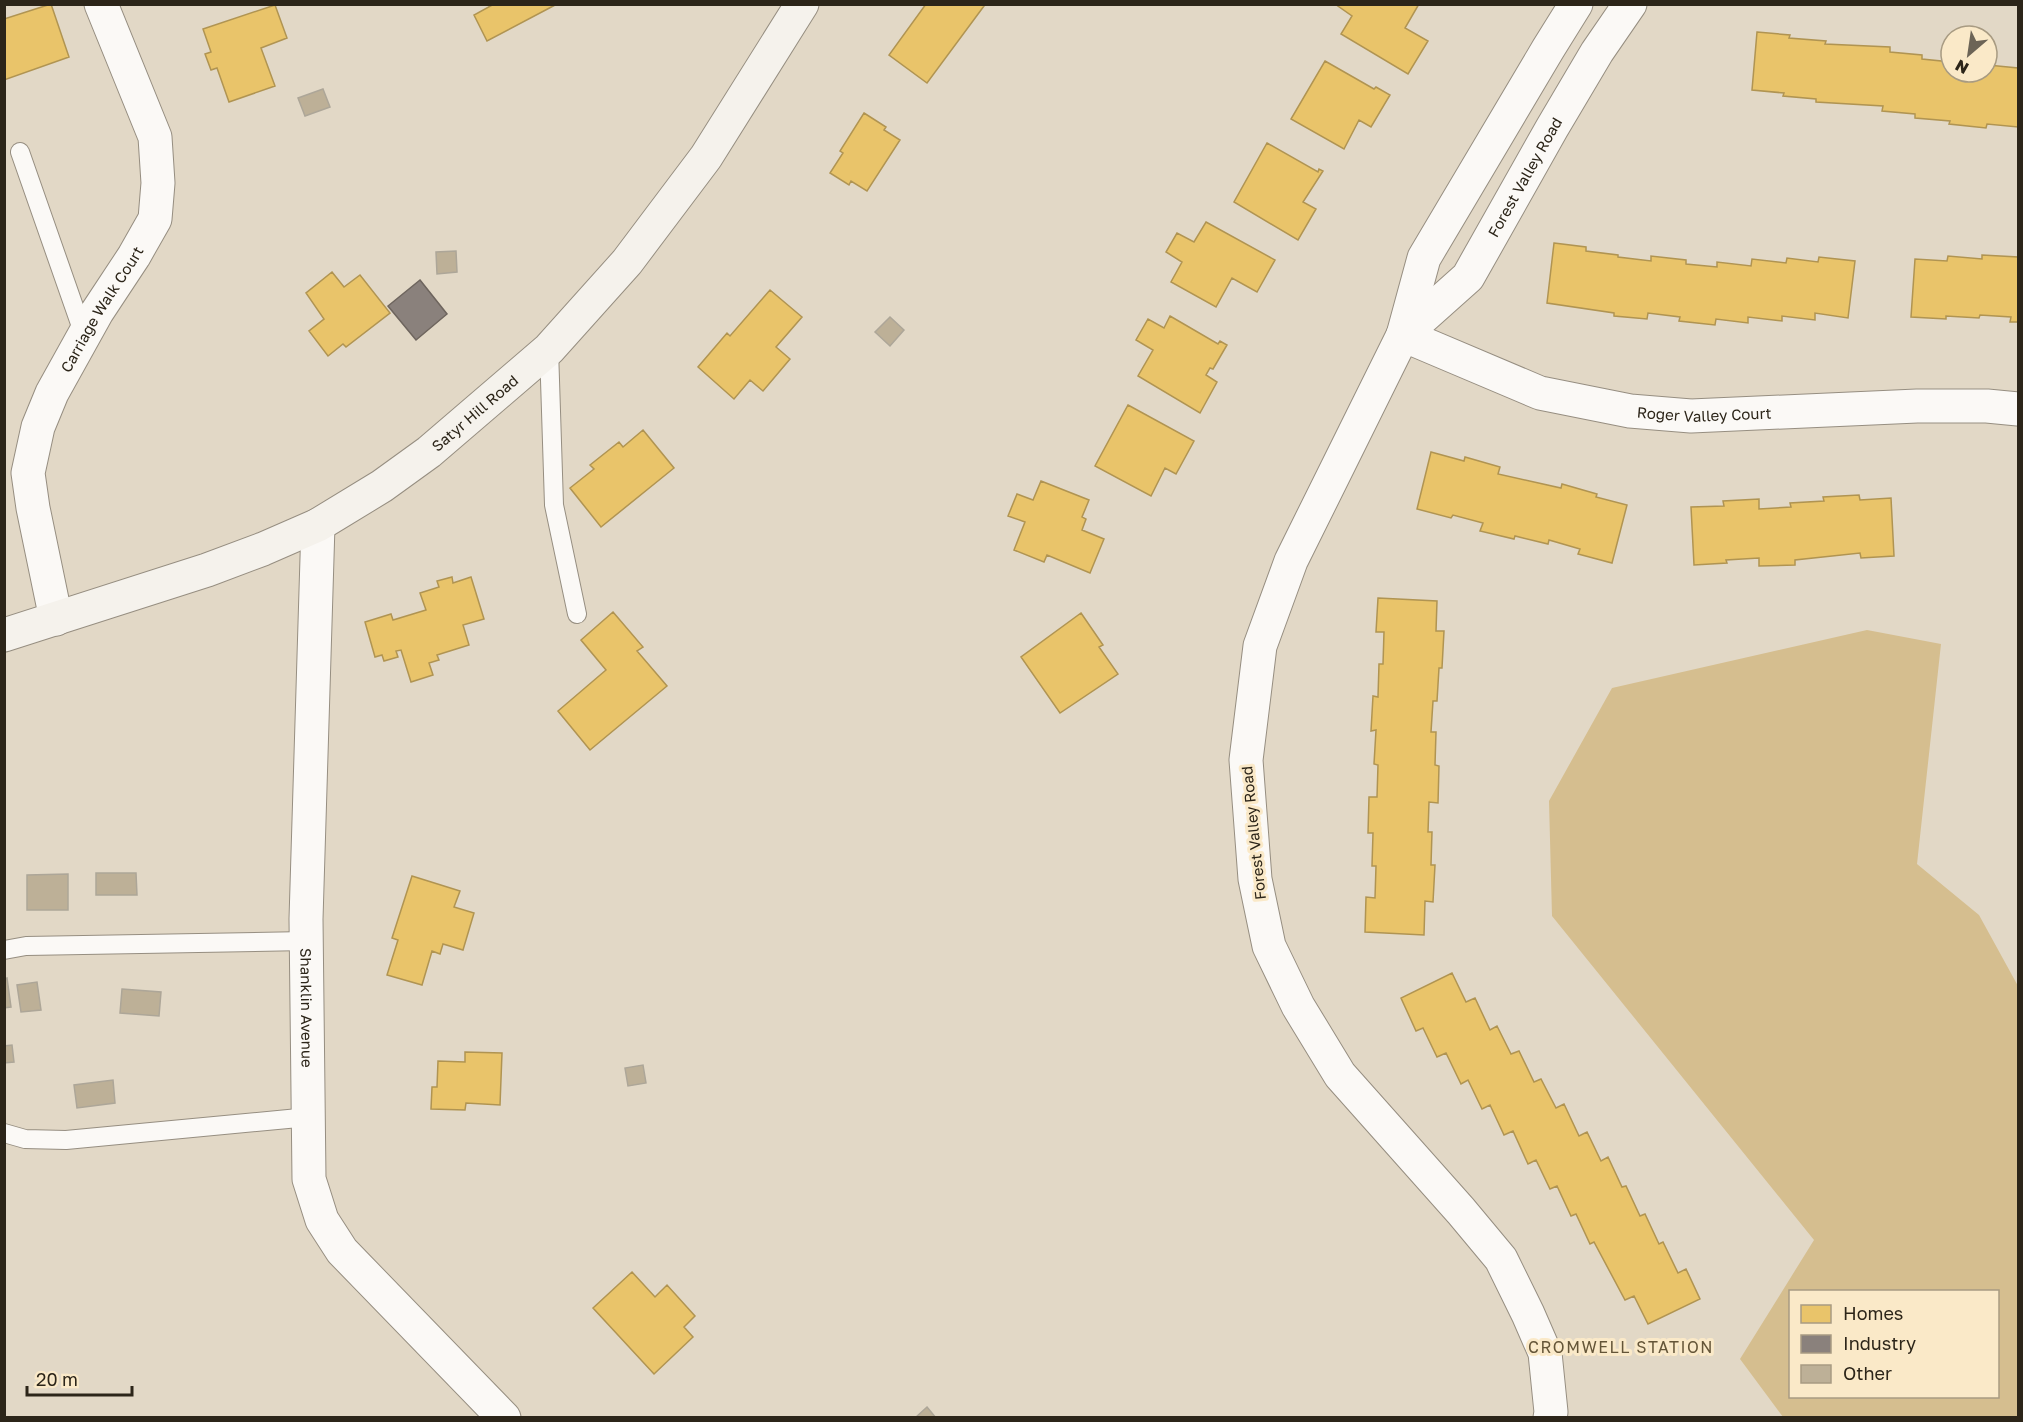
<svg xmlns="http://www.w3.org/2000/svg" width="2023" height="1422" viewBox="0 0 2023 1422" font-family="'Golos Text',sans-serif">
	<rect width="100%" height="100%" fill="#e2d8c6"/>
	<path fill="#d5be8f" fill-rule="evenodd" d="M1867 630 1941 644 1917 864 1979 915 2018 986V1417H1783L1740 1359 1814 1240 1552 916 1549 801 1612 688ZM1790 1292H1998V1396H1790Z"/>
	<path fill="#e9c46a" stroke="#b09452" stroke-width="1.5" d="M51 4 69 57 4 80V19Z
		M494 4H557L487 41 474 15Z
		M926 4H982L984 6 927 83 889 55Z
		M1335 4H1419L1405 28 1428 41 1408 74 1341 34 1352 16Z
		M275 5 287 38 261 48 275 86 229 102 217 68 211 70 205 54 211 52 203 29Z
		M1757 32 1790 35 1789 38 1826 41 1825 44 1890 47V52L1922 55V59L1951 62V72H1987L1988 65 2018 68V127L1987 124 1986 128 1949 124 1950 121 1915 118V114L1882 111 1883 106 1816 102V99L1783 96 1784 93 1752 90Z
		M1325 61 1374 89 1376 87 1390 95 1371 127 1359 120 1344 149 1291 119Z
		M864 113 886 127 884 130 900 140 867 191 851 181 849 185 830 173 843 153 840 151Z
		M1267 143 1318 172 1319 169 1323 171 1303 202 1316 209 1298 240 1234 202Z
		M1206 222 1275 260 1257 292 1232 278 1216 307 1171 282 1182 262 1166 252 1177 233 1194 242Z
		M1554 243 1586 247V251L1618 255V257L1651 261V256L1686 260V264L1717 267V262L1751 266 1752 259 1786 263 1787 258 1818 262 1819 257 1855 261 1848 318 1815 313V320L1782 316V321L1748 317V323L1716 319 1715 325 1679 321 1680 317 1648 313 1647 319 1614 316V313L1547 303Z
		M1982 255 2018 257V322H2010L2011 317 1980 315 1979 318 1946 316V319L1911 317 1915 259 1947 261 1948 256 1982 259Z
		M332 272 344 287 360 275 390 313 346 347 343 344 328 356 309 331 324 319 306 293Z
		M770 290 802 317 776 347 790 359 763 391 750 380 734 399 698 367 727 333 730 336Z
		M1170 316 1218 344 1220 341 1227 345 1213 369 1210 368 1206 375 1217 382 1200 413 1138 376 1153 350 1136 340 1148 319 1164 328Z
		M1128 405 1194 441 1176 474 1165 468 1151 496 1095 466Z
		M643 430 674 468 601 527 570 488 594 469 590 465 619 442 623 447Z
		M1431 452 1464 461 1465 457 1500 467 1498 474 1561 488 1562 484 1597 494 1596 497 1627 505 1612 563 1578 554 1580 549 1549 540 1548 544 1515 536 1514 539 1480 531 1483 523 1453 515 1451 518 1417 509Z
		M1041 481 1089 500 1082 517 1086 519 1082 530 1104 539 1090 573 1047 555 1044 562 1014 550 1025 522 1008 516 1017 494 1033 500Z
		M1859 495 1860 500 1891 498 1894 556 1861 558 1860 553 1795 560V565L1759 566V558L1726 560 1727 563 1694 565 1691 507 1724 506 1723 501 1759 499V509L1791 507 1790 503 1824 501 1823 497Z
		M452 577 453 583 471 577 484 619 463 625 469 645 437 655 439 660 429 663 433 675 411 682 401 650 396 651 398 657 384 661 382 655 375 657 365 622 391 614 393 620 426 610 420 593 439 587 437 581Z
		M1378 598 1437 601 1436 631H1444L1442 668H1439L1437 701H1433L1431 732H1436L1435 765 1439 766 1438 803 1429 802 1428 832H1432L1431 865H1435L1433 902 1425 901 1424 935 1365 932 1366 897 1375 898 1376 866H1372L1373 833H1368L1369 797H1377L1378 765 1374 764 1376 730 1371 731 1373 696 1378 697 1379 664H1383L1384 632H1376Z
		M613 612 643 647 637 651 667 686 590 750 558 711 606 670 581 640Z
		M1081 613 1103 645 1099 647 1118 674 1060 713 1021 657Z
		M412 876 460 891 454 907 474 913 463 950 443 944 440 954 432 951 422 985 387 975 398 940 392 938Z
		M1452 973 1466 1002 1475 998 1490 1030 1497 1026 1511 1054 1519 1051 1534 1082 1541 1079 1556 1108 1564 1104 1579 1136 1587 1132 1601 1161 1608 1157 1622 1187 1626 1186 1640 1216 1645 1214 1659 1244 1663 1242 1678 1273 1686 1269 1700 1299 1648 1324 1634 1296 1625 1300 1594 1242 1590 1244 1576 1214 1571 1216 1557 1186 1550 1189 1536 1160 1528 1164 1513 1131 1504 1135 1490 1105 1482 1109 1468 1080 1461 1084 1446 1053 1437 1057 1423 1028 1416 1031 1401 998Z
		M465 1052 502 1053 500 1105 466 1103 465 1110 431 1109 432 1087H437L438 1061 465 1062Z
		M632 1272 655 1297 667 1285 695 1316 684 1327 693 1337 654 1374 593 1308Z"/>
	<path fill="#8a817c" stroke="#6e655e" stroke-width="1.5" d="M420 280 447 314 416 340 388 306Z"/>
	<path fill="#bdb097" stroke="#ada698" stroke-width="1.5" d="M323 89 330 107 305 116 298 98Z
		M456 251 457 272 437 274 436 252Z
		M890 317 904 330 890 346 875 332Z
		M96 873H136L137 895H96Z
		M68 874V910H27V875Z
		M7 978 11 1007 4 1008V979Z
		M37 982 41 1010 21 1012 17 985Z
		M122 989 161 992 159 1016 120 1013Z
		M12 1045 14 1062 4 1063V1046Z
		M643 1065 646 1083 628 1086 625 1068Z
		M113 1080 115 1103 77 1108 74 1085Z
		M927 1407 936 1418H915Z"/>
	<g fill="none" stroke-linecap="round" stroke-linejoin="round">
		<g stroke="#968e81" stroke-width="20">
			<path id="lane" d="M20 152 84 335
				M549 349 554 505 577 614
				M4 950 26 946 306 941
				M4 1133 25 1139 66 1140 309 1117"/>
		</g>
		<g stroke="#968e81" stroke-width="35">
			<g id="street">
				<path id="s1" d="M1403 335 1540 393 1630 411 1691 416 1917 406H1987L2018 409"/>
				<path id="s2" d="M1403 335 1468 277 1552 128 1597 52 1630 4"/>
				<path id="s3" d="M318 525 306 919 309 1179 322 1220 342 1251 504 1418"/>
				<path id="s4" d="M56 619 33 508 28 473 38 427 52 393 97 312 134 256 155 219 158 183 155 137 101 4"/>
				<path d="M1550 1418 1551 1412 1545 1353 1528 1314 1501 1259 1461 1211 1340 1075 1298 1006 1269 946 1255 879 1246 760 1260 646 1291 561 1403 335 1424 258 1548 49 1576 4"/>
			</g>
		</g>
		<g stroke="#968e81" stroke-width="35">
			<g id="secondary">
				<path id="s5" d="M4 635 207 570 263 549 318 525 382 486 429 452 549 349 627 262 706 157 802 4"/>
			</g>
		</g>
		<use href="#lane" stroke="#fbf9f6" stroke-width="18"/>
		<use href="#street" stroke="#fbf9f6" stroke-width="33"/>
		<use href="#secondary" stroke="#f5f2ec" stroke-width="33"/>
	</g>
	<g text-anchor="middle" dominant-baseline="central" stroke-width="6" stroke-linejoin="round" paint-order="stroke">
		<g font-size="15" fill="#2c2519" stroke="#fae9c8">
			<text stroke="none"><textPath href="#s2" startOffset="202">Forest Valley Road</textPath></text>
			<text stroke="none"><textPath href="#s4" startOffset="330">Carriage Walk Court</textPath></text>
			<text stroke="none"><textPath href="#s1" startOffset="315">Roger Valley Court</textPath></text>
			<text stroke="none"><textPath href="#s5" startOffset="526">Satyr Hill Road</textPath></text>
			<text transform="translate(1253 833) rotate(-96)">Forest Valley Road</text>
			<text stroke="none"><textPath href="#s3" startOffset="483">Shanklin Avenue</textPath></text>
		</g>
		<g font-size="16" letter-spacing="1.5" fill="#645538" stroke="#fae9c8">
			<text x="1621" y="1347">CROMWELL STATION</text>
		</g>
	</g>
	<rect width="2023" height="1422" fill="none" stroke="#2c2519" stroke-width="12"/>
	<rect x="1789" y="1290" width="210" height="108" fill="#fae9c8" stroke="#a89b82" stroke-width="1.5"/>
	<rect x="1801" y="1305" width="30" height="18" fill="#e9c46a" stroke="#a89b82" stroke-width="1.5"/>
	<text x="1843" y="1320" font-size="18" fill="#2c2519">Homes</text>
	<rect x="1801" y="1335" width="30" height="18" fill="#8a817c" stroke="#a89b82" stroke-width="1.5"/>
	<text x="1843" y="1350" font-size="18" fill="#2c2519">Industry</text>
	<rect x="1801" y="1365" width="30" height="18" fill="#bdb097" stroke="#a89b82" stroke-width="1.5"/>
	<text x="1843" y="1380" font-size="18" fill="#2c2519">Other</text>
	<g transform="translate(1969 54) rotate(209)"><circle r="28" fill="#fae9c8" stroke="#a89b82" stroke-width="1.5"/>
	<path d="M0-4.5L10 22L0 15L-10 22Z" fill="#6c6456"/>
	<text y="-9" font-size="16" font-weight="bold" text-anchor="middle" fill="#2c2519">N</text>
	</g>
	<path d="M27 1386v9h105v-9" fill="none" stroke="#2c2519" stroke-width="3"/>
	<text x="36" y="1386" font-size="18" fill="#2c2519" stroke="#fae9c8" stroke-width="4.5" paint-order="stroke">20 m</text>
</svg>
